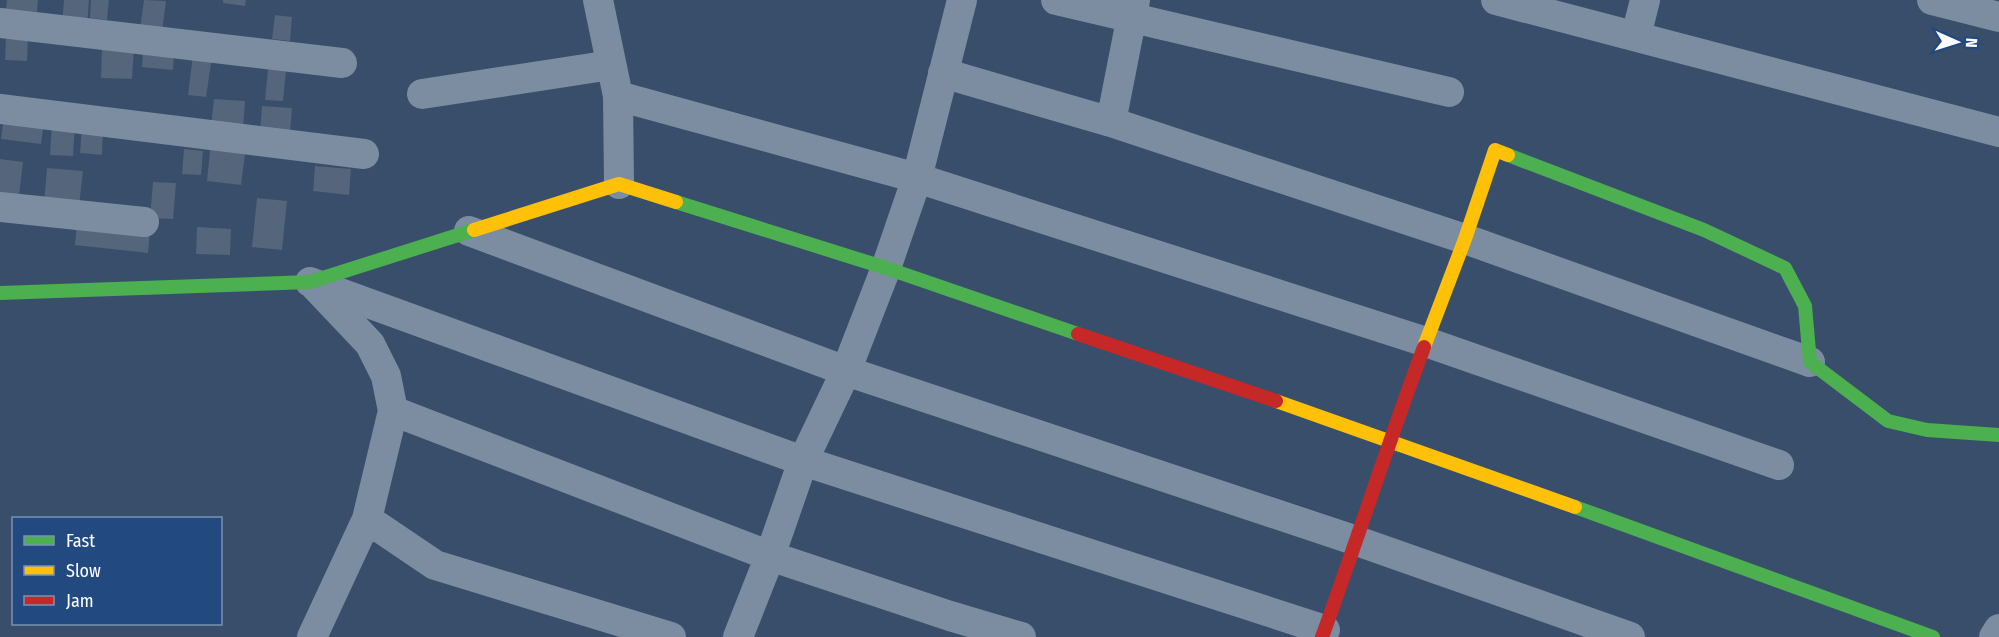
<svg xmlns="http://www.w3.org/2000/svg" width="1999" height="637" viewBox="0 0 1999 637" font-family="'Fira Sans Condensed',sans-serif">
	<rect width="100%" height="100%" fill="#384e6a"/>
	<path fill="#54657c" d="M7 0H38L37 12 6 9Z
		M64 0H89L87 26 62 24Z
		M91 0H109L107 20 90 18Z
		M144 0 166 1 162 32 140 29Z
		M223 0H246L245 6 223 3Z
		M275 15 292 17 290 41 272 39Z
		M6 36 28 37 27 61 5 60Z
		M102 47 134 49 132 79 101 78Z
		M143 52 174 54 173 70 142 67Z
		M193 55 212 57 206 97 188 95Z
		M268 69 286 71 283 101 265 100Z
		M214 99 245 101 243 129 211 126Z
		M262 106 292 108 290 133 260 131Z
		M4 116 44 122 41 144 1 139Z
		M52 123 75 124 73 156 50 155Z
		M82 125 103 127 102 155 80 153Z
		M211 141 246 146 241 185 207 181Z
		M184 149 203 151 201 175 182 174Z
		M0 159 23 162 19 195 0 193Z
		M315 166 351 169 349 195 313 191Z
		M47 168 83 171 79 206 44 203Z
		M153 182 176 183 173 219 150 218Z
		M257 198 287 201 282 250 252 247Z
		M77 222 150 230 148 253 75 245Z
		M197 227 231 229 230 255 196 254Z"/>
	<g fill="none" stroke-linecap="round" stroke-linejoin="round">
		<path stroke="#7d8da1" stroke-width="30" d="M598 0 618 96 619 184
			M1056 0 1449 92
			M1496 0 1999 132
			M1932 0 1999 17
			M0 23 342 63
			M1636 36 1645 0
			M943 73 1111 122 1465 239 1810 362
			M422 94 611 65
			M618 96 917 178 1426 342 1779 465
			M0 109 364 154
			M1111 122 1135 0
			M0 207 144 222
			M469 231 846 371 1357 541 1630 637
			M310 282 803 461 1325 630
			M393 411 770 556 950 616 1021 637
			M367 519 435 565 671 637
			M312 637 367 519 393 411 386 376 370 344 315 286
			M738 637 770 556 803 461 846 371 886 268 917 178 962 0
			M1994 637 1999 629"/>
		<path stroke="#4caf50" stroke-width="14" d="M1508 155 1704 230 1785 268 1805 306 1810 362 1888 421 1927 430 1999 435
			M676 202 886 268 1078 334
			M0 293 310 282 474 230
			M1575 507 1933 637"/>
		<path stroke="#ffc107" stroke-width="14" d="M474 230 619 184 676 202
			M1424 347 1465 239 1495 150 1508 155
			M1276 401 1575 507"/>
		<path stroke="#c62828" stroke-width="14" d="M1078 334 1276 401
			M1322 637C1357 541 1388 443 1424 347"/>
	</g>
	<rect x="12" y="517" width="210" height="108" fill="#224a80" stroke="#7a92b3" stroke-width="1.5"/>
	<rect x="24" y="536" width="30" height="9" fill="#4caf50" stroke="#7a92b3" stroke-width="1.5"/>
	<text x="66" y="547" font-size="18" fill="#ffffff">Fast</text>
	<rect x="24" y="566" width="30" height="9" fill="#ffc107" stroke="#7a92b3" stroke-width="1.5"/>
	<text x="66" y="577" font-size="18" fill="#ffffff">Slow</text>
	<rect x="24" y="596" width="30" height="9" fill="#c62828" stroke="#7a92b3" stroke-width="1.5"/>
	<text x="66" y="607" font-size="18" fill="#ffffff">Jam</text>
	<g transform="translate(1957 42) rotate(93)" stroke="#224a80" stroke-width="4.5" paint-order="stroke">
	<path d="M0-4.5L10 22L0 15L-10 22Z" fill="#ffffff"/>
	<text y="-9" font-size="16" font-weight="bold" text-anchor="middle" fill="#ffffff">N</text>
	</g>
</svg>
